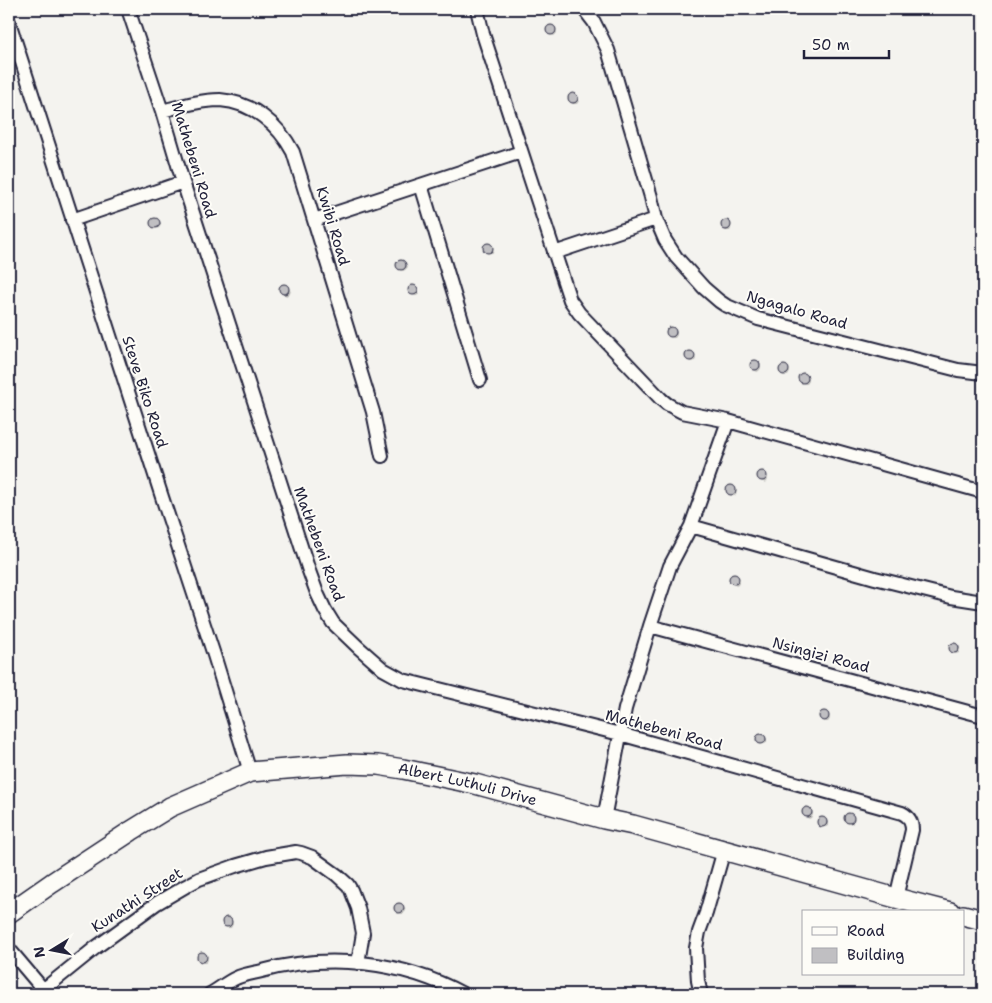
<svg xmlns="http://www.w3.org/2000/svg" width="992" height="1003" viewBox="0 0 992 1003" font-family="'Shantell Sans',sans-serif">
	<rect width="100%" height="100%" fill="#f4f3ef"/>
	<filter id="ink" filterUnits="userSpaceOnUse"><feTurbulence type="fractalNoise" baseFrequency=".02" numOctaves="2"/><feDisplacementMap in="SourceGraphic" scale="10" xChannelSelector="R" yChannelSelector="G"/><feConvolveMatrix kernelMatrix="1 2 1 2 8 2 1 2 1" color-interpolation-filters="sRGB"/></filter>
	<g filter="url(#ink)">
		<path fill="#0003" d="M551 26 556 31 557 33 554 36 548 33 547 29Z
			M573 94 578 98 579 101 577 104H573L569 99V97Z
			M153 219H155L161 223V225L159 228 157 229 152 225V221Z
			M725 221H727L731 225V229L730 231H726L722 226 723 223Z
			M486 244H488L493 248 494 252 492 253H488L484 249Z
			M399 261H401L407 265 408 267 405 270 403 271 399 267 398 265Z
			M282 286H286L290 290 291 292 288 295 286 296 282 292 281 290Z
			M413 286 419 291V293L417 296H415L410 293 409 290 411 287Z
			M671 328 677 332V335L675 338H673L667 333V331Z
			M690 352 694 355 696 359 695 361 691 362 687 358 686 356 688 353Z
			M753 362H757L761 366V368L759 371 757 372 752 368 751 365Z
			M783 367H785L790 372 788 376H786L780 371V369Z
			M801 375H803L809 379V381L807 384H805L800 381V379Z
			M760 473H762L767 476 768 479 767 482 765 483 759 479 758 475Z
			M729 487H733L735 489 737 492 735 496H733L727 491V489Z
			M733 576 737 577 740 581 738 585 736 586 731 581V578Z
			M954 644 960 648 959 653 956 654 951 650 950 648 952 645Z
			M824 712 829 716 830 719 828 722H826L821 718 820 716 822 713Z
			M763 735 767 739V742L765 744 760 743 757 739 759 736Z
			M805 809H808L813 813V815L811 818 809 819 804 815 803 811Z
			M849 814 853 816V824L846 819 847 816Z
			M822 818 828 822V826L826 827H822L818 823 820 819Z
			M397 905H399L405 909 406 911 403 914H401L396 910Z
			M226 918 228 919 233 924 231 928H229L224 923V920Z
			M200 954H202L207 958 208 960 206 963H204L198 958Z"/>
		<path fill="#c0bfc2" stroke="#22223b" d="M546 30a5 5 0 1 1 10 0a5 5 0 1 1-10 0Z
			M568 98a5 5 0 1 1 10 0a5 5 0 1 1-10 0Z
			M150 223a5 5 0 1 1 10 0a5 5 0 1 1-10 0Z
			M721 225a5 5 0 1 1 10 0a5 5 0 1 1-10 0Z
			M483 248a5 5 0 1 1 10 0a5 5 0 1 1-10 0Z
			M396 265a5 5 0 1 1 10 0a5 5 0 1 1-10 0Z
			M279 289a5 5 0 1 1 10 0a5 5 0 1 1-10 0Z
			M408 290a5 5 0 1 1 10 0a5 5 0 1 1-10 0Z
			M666 332a5 5 0 1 1 10 0a5 5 0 1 1-10 0Z
			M685 356a5 5 0 1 1 10 0a5 5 0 1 1-10 0Z
			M750 365a5 5 0 1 1 10 0a5 5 0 1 1-10 0Z
			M779 370a5 5 0 1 1 10 0a5 5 0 1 1-10 0Z
			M798 378a5 5 0 1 1 10 0a5 5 0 1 1-10 0Z
			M757 476a5 5 0 1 1 10 0a5 5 0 1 1-10 0Z
			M726 490a5 5 0 1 1 10 0a5 5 0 1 1-10 0Z
			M982 556H983V566H980L978 564 977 560 979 557Z
			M729 579a5 5 0 1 1 10 0a5 5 0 1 1-10 0Z
			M949 648a5 5 0 1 1 10 0a5 5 0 1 1-10 0Z
			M819 716a5 5 0 1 1 10 0a5 5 0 1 1-10 0Z
			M756 739a5 5 0 1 1 10 0a5 5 0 1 1-10 0Z
			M802 812a5 5 0 1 1 10 0a5 5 0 1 1-10 0Z
			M844 818a5 5 0 1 1 10 0a5 5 0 1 1-10 0Z
			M817 822a5 5 0 1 1 10 0a5 5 0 1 1-10 0Z
			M394 908a5 5 0 1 1 10 0a5 5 0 1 1-10 0Z
			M222 922a5 5 0 1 1 10 0a5 5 0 1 1-10 0Z
			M197 957a5 5 0 1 1 10 0a5 5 0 1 1-10 0Z"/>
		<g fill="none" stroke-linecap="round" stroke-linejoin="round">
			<g stroke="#22223b" stroke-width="16">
				<path id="street" d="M128 9 162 111 183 182 309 571 317 593 325 610 333 623 358 647 383 669 403 680 620 734 902 813C910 817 912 822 912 830L896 898
					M477 9 483 34 570 300 579 313 661 399 667 404 682 412 728 421 983 492
					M584 9 594 22 608 50 651 197 656 219 665 240 676 257 704 288 719 301 725 305 758 319 958 370 983 373
					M9 22 161 494 214 655 250 772
					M162 111C181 106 200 100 220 100 252 102 279 125 293 152L373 412 382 456
					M421 185 480 380
					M72 220 183 182
					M314 220 521 152
					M554 253 656 219
					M691 526 875 578 951 597 983 602
					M650 626 983 716
					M604 819 625 709 650 626 670 566 691 526 728 421
					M9 949 47 994
					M43 990 95 948 157 903 186 886 199 879 235 866 266 857 296 852 301 853 312 857 337 875 348 885 351 890 358 908 363 933 358 963
					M210 994C219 989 227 982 236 978 244 974 254 973 262 971 328 953 403 961 463 994
					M701 994 698 981 696 948 699 932 706 913 724 850"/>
			</g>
			<g stroke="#22223b" stroke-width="22">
				<g id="secondary">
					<path id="s1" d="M9 913 52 883 131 831 170 807 250 772 347 764 378 765 403 769 475 784 604 819 633 825 896 898 950 912"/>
					<path d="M963 915 983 920"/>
				</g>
			</g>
			<use href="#street" stroke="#fdfcf7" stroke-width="12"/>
			<use href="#secondary" stroke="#fdfcf7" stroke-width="19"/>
		</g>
	</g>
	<g text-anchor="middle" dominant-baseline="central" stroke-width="4" stroke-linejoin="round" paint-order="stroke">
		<g font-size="15" fill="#22223b" stroke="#fdfcf7">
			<text transform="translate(194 160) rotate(73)">Mathebeni Road</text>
			<text transform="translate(333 226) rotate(73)">Kwibi Road</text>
			<text transform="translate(797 310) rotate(16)">Ngagalo Road</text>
			<text transform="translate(145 392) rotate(72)">Steve Biko Road</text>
			<text transform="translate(319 544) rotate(70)">Mathebeni Road</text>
			<text transform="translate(821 655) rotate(15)">Nsingizi Road</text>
			<text transform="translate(664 730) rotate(15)">Mathebeni Road</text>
			<text stroke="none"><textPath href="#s1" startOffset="500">Albert Luthuli Drive</textPath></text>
			<text transform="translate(137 900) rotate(-33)">Kunathi Street</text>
		</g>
	</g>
	<rect width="992" height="1003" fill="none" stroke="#fdfcf7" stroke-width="30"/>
	<rect x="15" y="15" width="962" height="973" fill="none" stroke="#22223b" stroke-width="2" filter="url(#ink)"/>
	<rect x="802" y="910" width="162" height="65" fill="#fdfcf7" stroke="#a5a5ac"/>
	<rect x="812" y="927" width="25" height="8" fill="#fdfcf7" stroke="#a5a5ac"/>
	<text x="847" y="936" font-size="15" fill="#22223b">Road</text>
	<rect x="812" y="948" width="25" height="15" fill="#c0bfc2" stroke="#a5a5ac"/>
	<text x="847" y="960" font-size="15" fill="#22223b">Building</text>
	<g transform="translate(52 950) rotate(260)" stroke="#fdfcf7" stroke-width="4" paint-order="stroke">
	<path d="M0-4L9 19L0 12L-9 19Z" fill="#22223b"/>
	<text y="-8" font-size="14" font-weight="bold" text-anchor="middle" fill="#22223b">N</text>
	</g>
	<path d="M804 50v8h85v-8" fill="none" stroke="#22223b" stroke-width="2.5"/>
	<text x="812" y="50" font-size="15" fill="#22223b" stroke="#fdfcf7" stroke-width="4" paint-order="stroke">50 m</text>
</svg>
